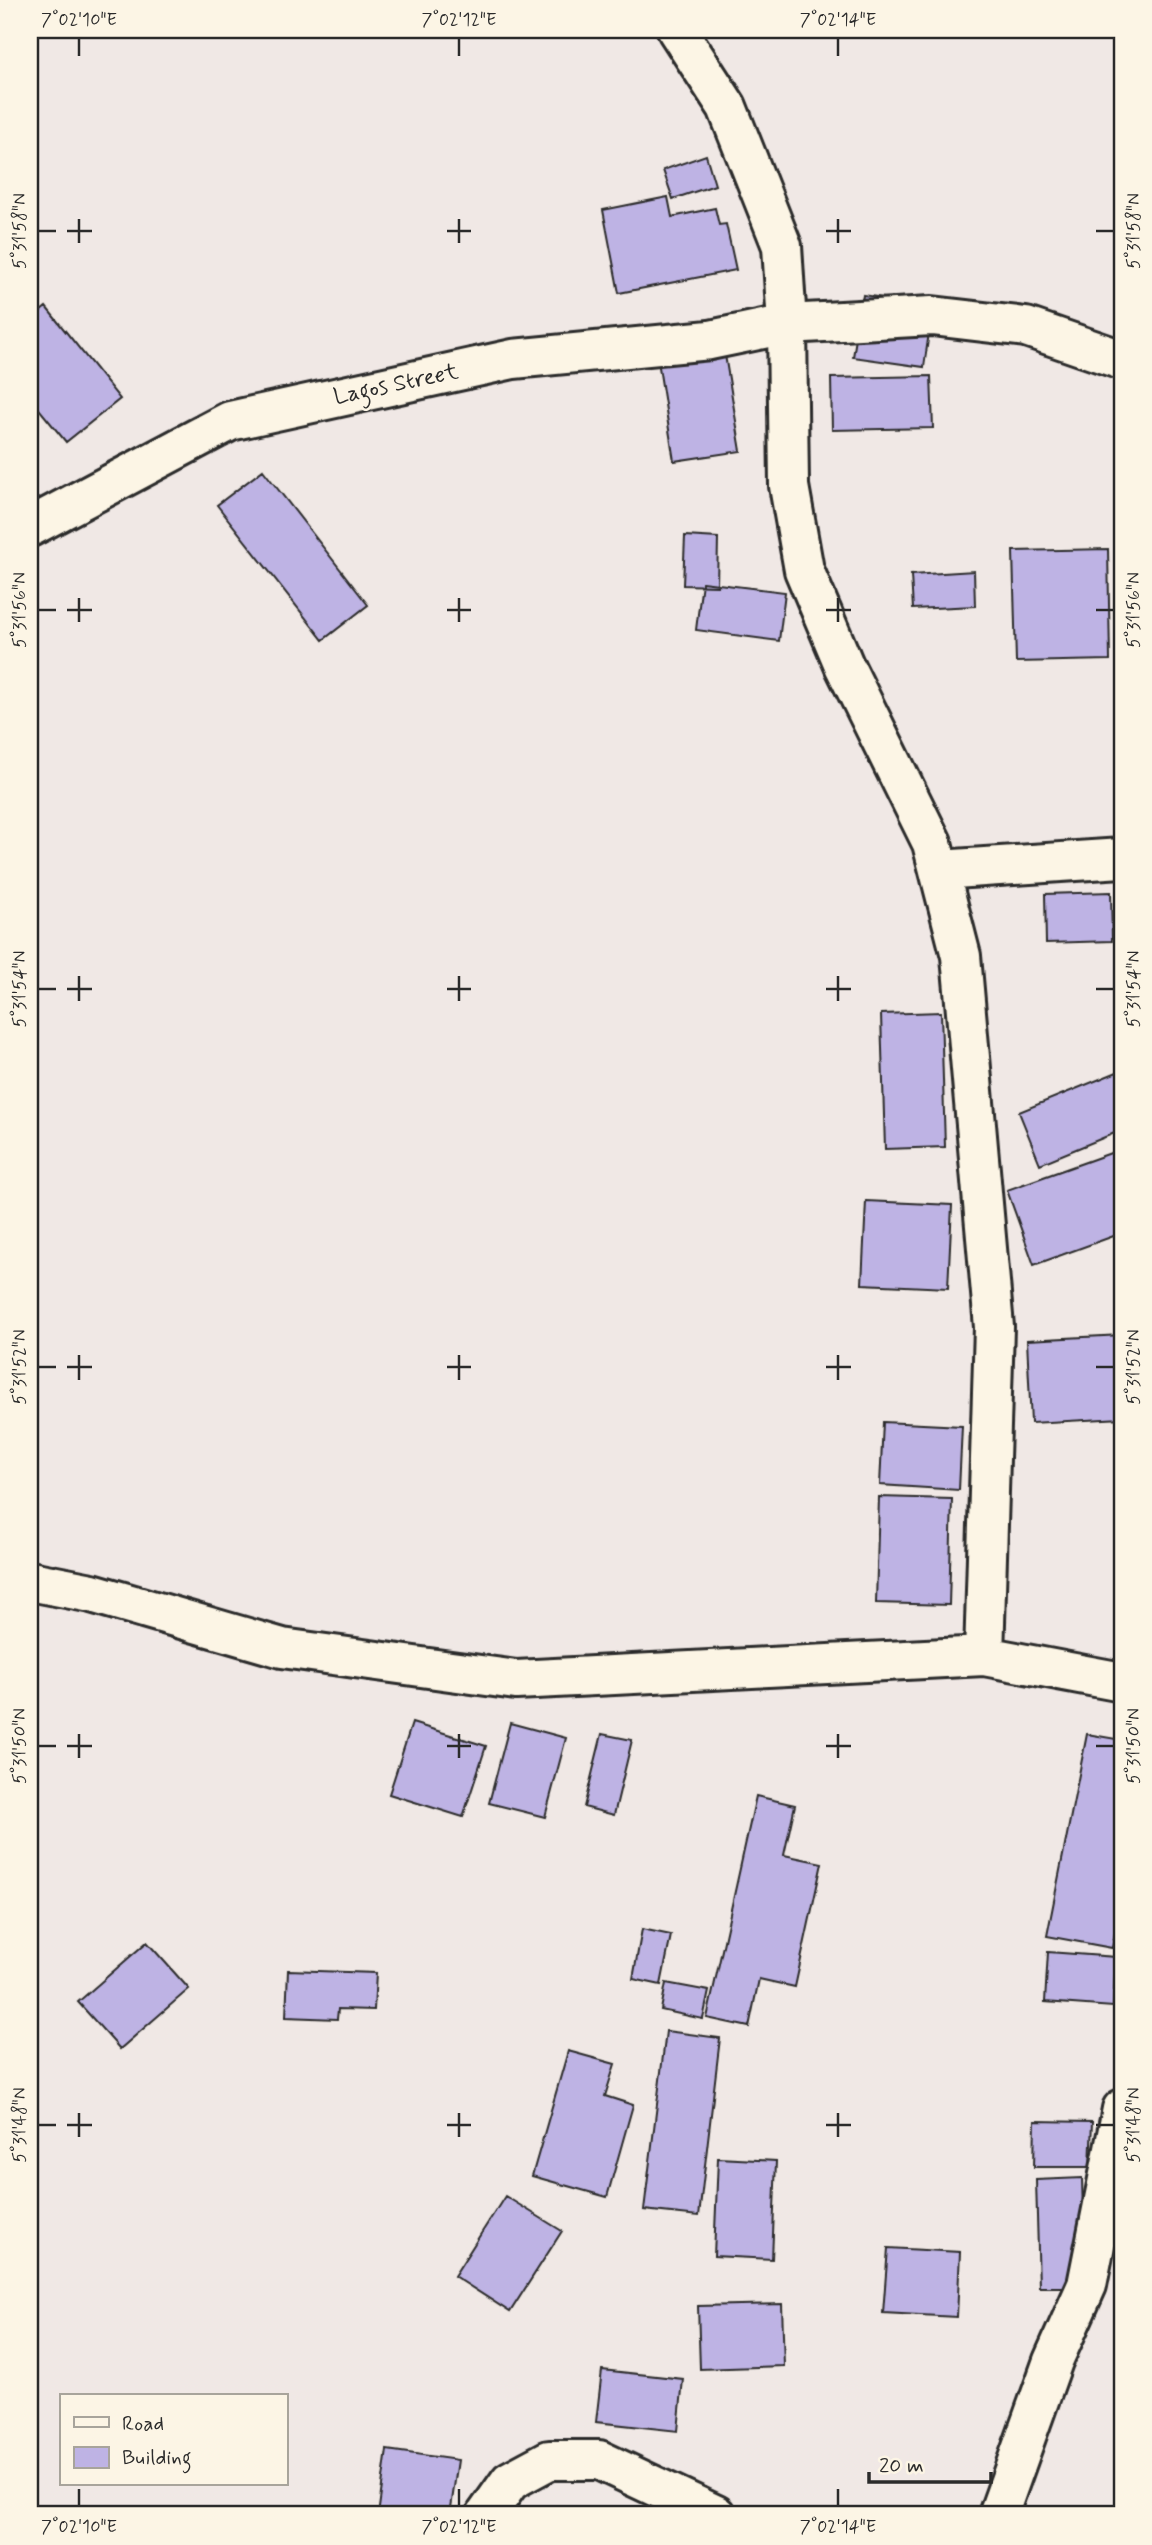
<svg xmlns="http://www.w3.org/2000/svg" width="1152" height="2545" viewBox="0 0 1152 2545" font-family="Mynerve,sans-serif">
	<rect width="100%" height="100%" fill="#f0e8e5"/>
	<filter id="ink" filterUnits="userSpaceOnUse"><feTurbulence type="fractalNoise" baseFrequency=".0143" numOctaves="2"/><feDisplacementMap in="SourceGraphic" scale="14" xChannelSelector="R" yChannelSelector="G"/><feConvolveMatrix kernelMatrix="1 2 1 2 8 2 1 2 1" color-interpolation-filters="sRGB"/></filter>
	<g filter="url(#ink)">
		<path fill="#beb3e4" stroke="#2b2b2b" stroke-width="2" d="M706 155 715 185 673 199 663 170Z
			M668 197 672 217 715 208 719 225 726 224 736 270 619 293 603 210Z
			M863 295 933 305 924 367 853 357Z
			M46 307 120 399 66 442 30 398V320Z
			M722 337 741 451 674 461 656 348Z
			M931 376 933 428 832 430 831 378Z
			M263 470 368 605 323 640 217 505Z
			M685 536 718 538 717 586 683 585Z
			M1108 549 1110 660 1016 662 1013 551Z
			M974 571 975 606 913 609 911 575Z
			M702 582 785 592 779 641 696 630Z
			M1111 892 1112 941 1046 943 1045 894Z
			M941 1012 945 1147 885 1149 881 1014Z
			M1122 1070V1130L1040 1164 1019 1112Z
			M1122 1149V1233L1034 1265 1007 1190Z
			M866 1201 952 1205 948 1288 862 1284Z
			M1118 1271H1122V1418L1031 1423 1027 1340 1122 1335Z
			M883 1422 962 1426 959 1490 880 1485Z
			M879 1497 952 1499 949 1605 876 1603Z
			M412 1723 486 1746 463 1817 389 1794Z
			M510 1723 566 1738 545 1817 489 1803Z
			M602 1734 632 1740 614 1815 584 1807Z
			M1087 1734 1122 1740V1898L1112 1948 1047 1936Z
			M756 1796 795 1805 784 1855 822 1863 795 1987 759 1979 749 2027 707 2018Z
			M642 1929 671 1935 661 1985 633 1979Z
			M147 1942 189 1989 120 2049 78 2002Z
			M1048 1952 1116 1957 1113 2007 1045 2002Z
			M288 1970 376 1973 374 2010 338 2009 337 2019 286 2017Z
			M666 1983 709 1991 703 2019 661 2010Z
			M666 2031 720 2038 699 2216 644 2210Z
			M568 2051 615 2064 605 2096 633 2105 607 2197 532 2176Z
			M1035 2121 1092 2122 1090 2167H1034Z
			M718 2158 776 2161 772 2259 714 2256Z
			M1082 2178 1085 2287H1039L1036 2180Z
			M505 2196 562 2231 510 2312 454 2276Z
			M888 2248 960 2252 957 2317 883 2313Z
			M782 2304 784 2366 700 2369 698 2306Z
			M602 2370 683 2379 678 2431 596 2422Z
			M387 2450 458 2460 450 2515H378Z"/>
		<g fill="none" stroke-linecap="round" stroke-linejoin="round">
			<g stroke="#2b2b2b" stroke-width="44">
				<path id="minor" d="M677 30 727 107 782 246 787 324 789 486 804 570 844 665 932 843 961 956 994 1327 984 1656
					M30 527 230 421 513 359 710 340 787 324 932 316 1026 327 1122 360
					M939 870 1122 858
					M30 1581 92 1593 282 1648 516 1680 984 1656 1122 1682
					M486 2515 510 2481 549 2460H599L716 2515
					M998 2515 1053 2361 1087 2285 1122 2109"/>
			</g>
			<use href="#minor" stroke="#fcf5e5" stroke-width="38"/>
		</g>
	</g>
	<path fill="none" stroke="#2b2b2b" stroke-width="2.5" d="M79 38V56M459 38V56M838 38V56M79 219V243M459 219V243M838 219V243M38 231H56M67 231H92M447 231H471M826 231H851M1096 231H1114M79 598V622M459 598V622M838 598V622M38 610H56M67 610H92M447 610H471M826 610H851M1096 610H1114M79 976V1001M459 976V1001M838 976V1001M38 989H56M67 989H92M447 989H471M826 989H851M1096 989H1114M79 1355V1380M459 1355V1380M838 1355V1380M38 1367H56M67 1367H92M447 1367H471M826 1367H851M1096 1367H1114M79 1734V1758M459 1734V1758M838 1734V1758M38 1746H56M67 1746H92M447 1746H471M826 1746H851M1096 1746H1114M79 2113V2137M459 2113V2137M838 2113V2137M38 2125H56M67 2125H92M447 2125H471M826 2125H851M1096 2125H1114M79 2489V2506M459 2489V2506M838 2489V2506"/>
	<g text-anchor="middle" dominant-baseline="central" stroke-width="5" stroke-linejoin="round" paint-order="stroke">
		<g font-size="23" fill="#2b2b2b" stroke="#fcf5e5">
			<text transform="translate(396 385) rotate(-12)">Lagos Street</text>
		</g>
	</g>
	<rect width="1152" height="2545" fill="none" stroke="#fcf5e5" stroke-width="77"/>
	<rect x="60" y="2394" width="228" height="91" fill="#fcf5e5" stroke="#a8a49b" stroke-width="2"/>
	<rect x="74" y="2417" width="35" height="10" fill="#fcf5e5" stroke="#a8a49b" stroke-width="2"/>
	<text x="122" y="2430" font-size="21" fill="#2b2b2b">Road</text>
	<rect x="74" y="2447" width="35" height="21" fill="#beb3e4" stroke="#a8a49b" stroke-width="2"/>
	<text x="122" y="2464" font-size="21" fill="#2b2b2b">Building</text>
	<path d="M869 2472v10h122v-10" fill="none" stroke="#2b2b2b" stroke-width="3.5"/>
	<text x="879" y="2472" font-size="21" fill="#2b2b2b" stroke="#fcf5e5" stroke-width="5" paint-order="stroke">20 m</text>
	<rect x="38" y="38" width="1076" height="2468" fill="none" stroke="#2b2b2b" stroke-width="2.5"/>
	<g font-size="18" text-anchor="middle" fill="#2b2b2b">
		<text x="79" y="25">7°02'10"E</text>
		<text x="459" y="25">7°02'12"E</text>
		<text x="838" y="25">7°02'14"E</text>
		<text transform="translate(19 231) rotate(-90)" y="6">5°31'58"N</text>
		<text transform="translate(1133 231) rotate(-90)" y="6">5°31'58"N</text>
		<text transform="translate(19 610) rotate(-90)" y="6">5°31'56"N</text>
		<text transform="translate(1133 610) rotate(-90)" y="6">5°31'56"N</text>
		<text transform="translate(19 989) rotate(-90)" y="6">5°31'54"N</text>
		<text transform="translate(1133 989) rotate(-90)" y="6">5°31'54"N</text>
		<text transform="translate(19 1367) rotate(-90)" y="6">5°31'52"N</text>
		<text transform="translate(1133 1367) rotate(-90)" y="6">5°31'52"N</text>
		<text transform="translate(19 1746) rotate(-90)" y="6">5°31'50"N</text>
		<text transform="translate(1133 1746) rotate(-90)" y="6">5°31'50"N</text>
		<text transform="translate(19 2125) rotate(-90)" y="6">5°31'48"N</text>
		<text transform="translate(1133 2125) rotate(-90)" y="6">5°31'48"N</text>
		<text x="79" y="2532">7°02'10"E</text>
		<text x="459" y="2532">7°02'12"E</text>
		<text x="838" y="2532">7°02'14"E</text>
	</g>
</svg>
